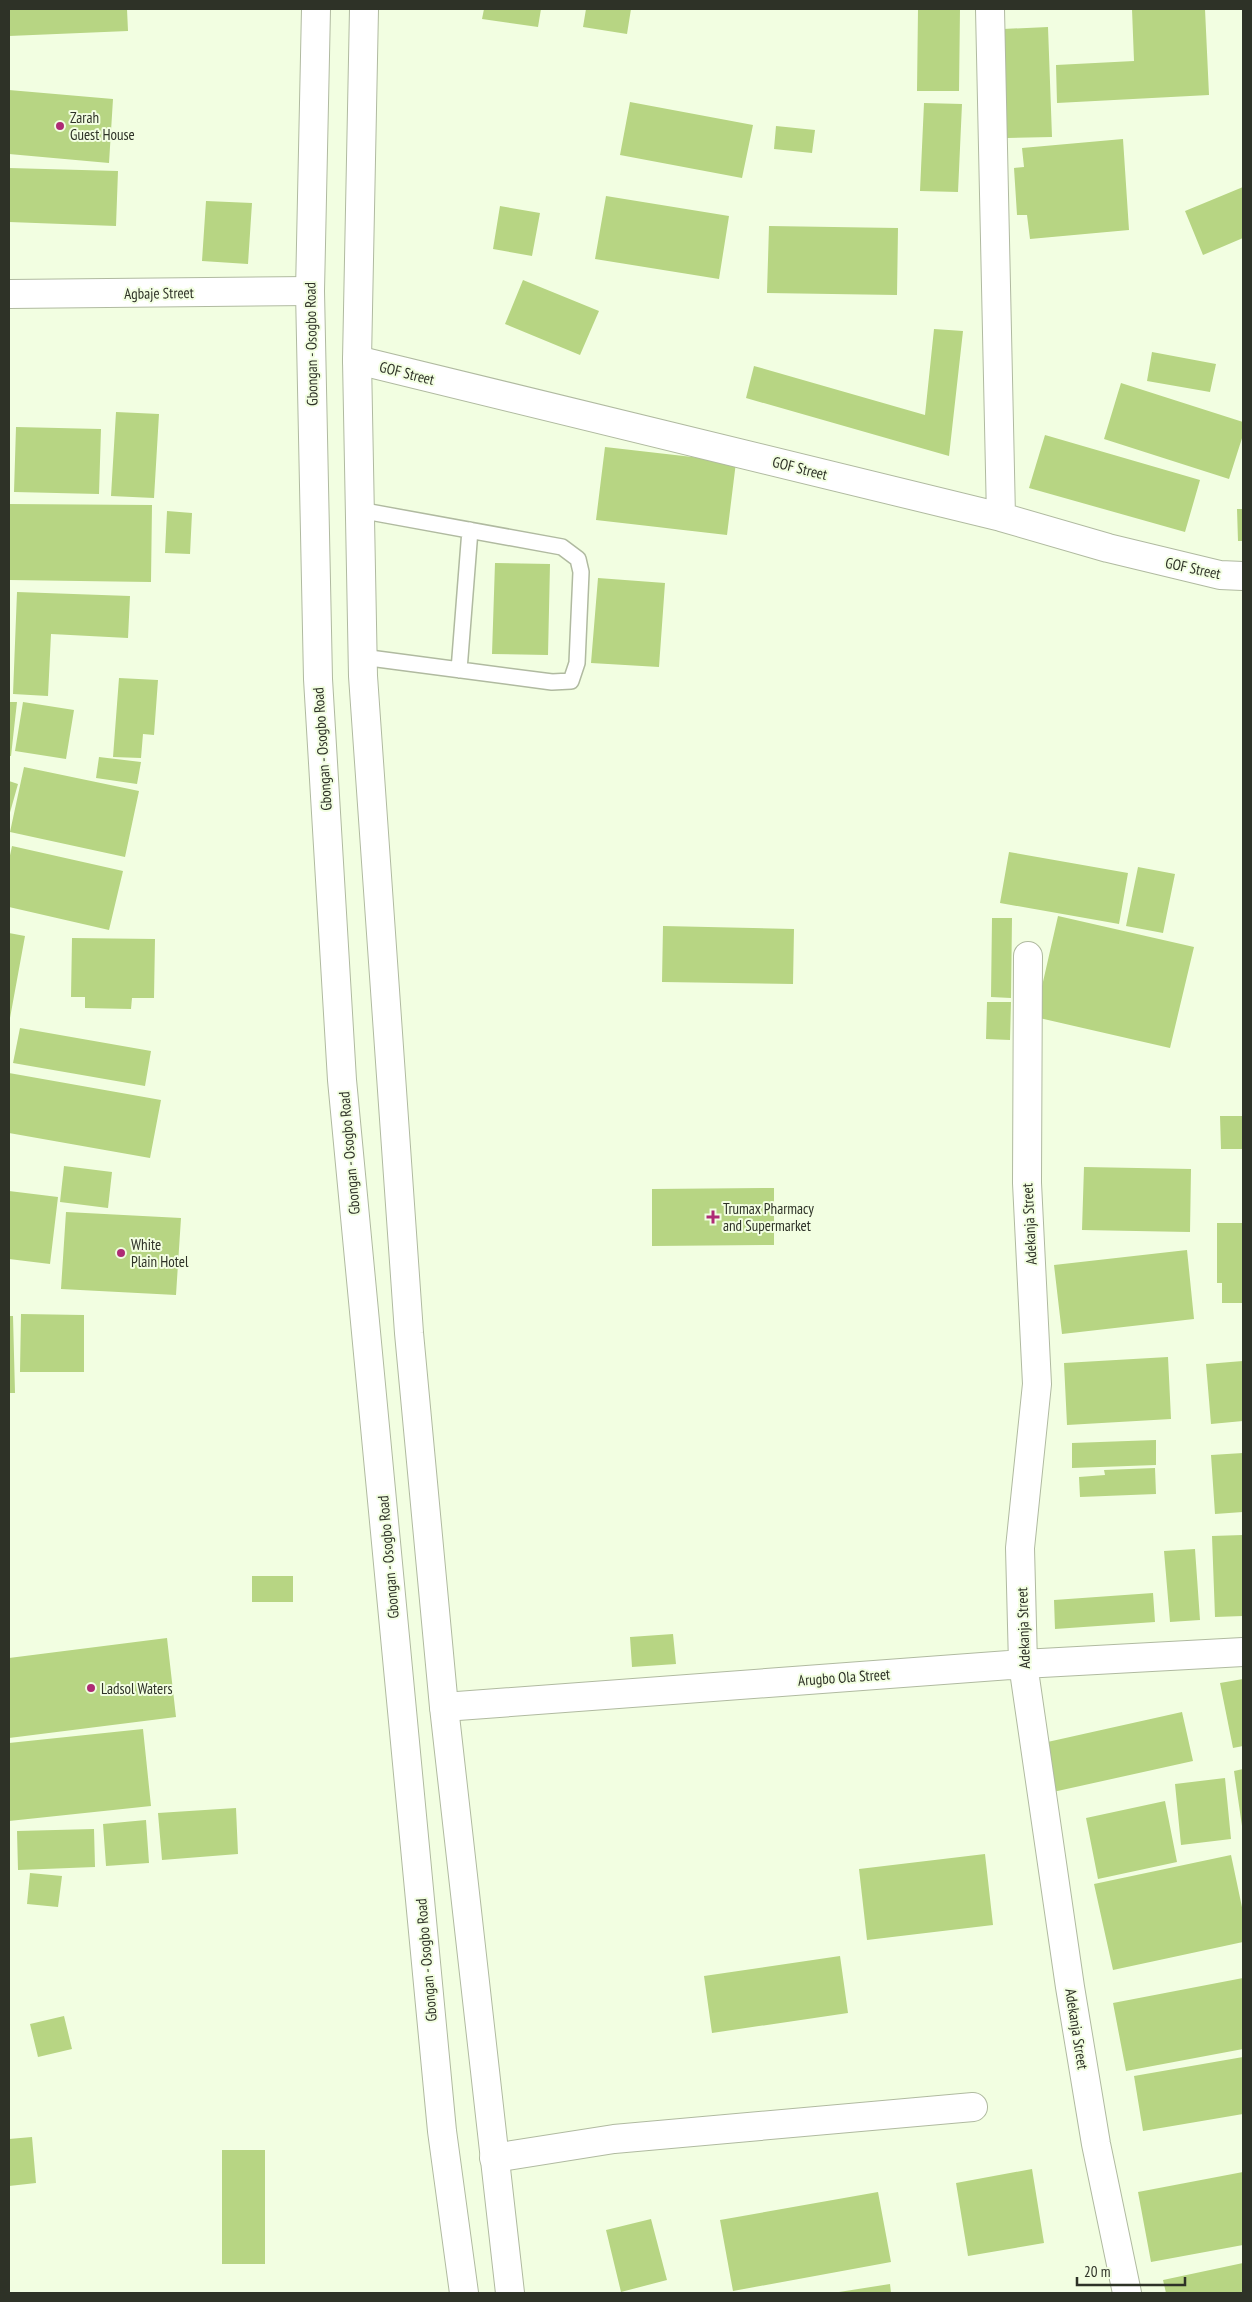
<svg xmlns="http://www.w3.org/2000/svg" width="1252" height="2302" viewBox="0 0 1252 2302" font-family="'PT Sans Narrow',sans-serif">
	<rect width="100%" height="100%" fill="#f2fee1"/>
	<path fill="#b7d583" d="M9 9H127L128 31 9 36Z
		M484 9H541L538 27 482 19Z
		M586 9H631L627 34 583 27Z
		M918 9H960L959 91H917Z
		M1132 9H1205L1209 95 1057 103 1056 65 1134 61Z
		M1048 27 1052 137 1007 138 1003 29Z
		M9 90 113 99 109 163 9 154Z
		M630 102 753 125 742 178 620 155Z
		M924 103 962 104 958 192 920 191Z
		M776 126 815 130 812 153 774 149Z
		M1123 139 1129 230 1030 239 1027 215H1017L1014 168 1024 167 1022 148Z
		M9 168 118 171 116 226 9 222Z
		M1243 187V238L1203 255 1185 211Z
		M606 196 729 216 719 279 595 259Z
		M206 201 252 203 248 264 202 261Z
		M500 206 540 213 532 256 493 249Z
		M769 226 898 228 897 295 767 293Z
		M523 280 599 311 580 355 505 324Z
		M934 329 963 331 949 456 746 398 754 366 925 415Z
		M1152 352 1216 364 1210 392 1147 381Z
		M1121 383 1243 422V435L1229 479 1104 439Z
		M116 412 159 414 154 498 111 496Z
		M16 427 101 429 99 494 14 492Z
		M1045 435 1200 480 1185 532 1029 488Z
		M605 447 736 462 727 535 596 520Z
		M9 504 152 505 151 582 9 580Z
		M1237 509H1243V541H1238Z
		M167 511 192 513 190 554 165 553Z
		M495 563 550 564 548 655 492 654Z
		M598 578 665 583 659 667 591 663Z
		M17 592 130 596 128 638 51 634 48 696 13 694Z
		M119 678 158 680 154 735 143 734 141 758 113 757Z
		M9 702H17L11 756H9Z
		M23 702 74 710 66 759 15 751Z
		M99 757 141 762 137 784 96 778Z
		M24 767 139 791 125 857 10 832Z
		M9 781 18 784 9 816Z
		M12 846 123 871 109 930 9 907V860Z
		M1009 852 1128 873 1119 924 1000 903Z
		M1138 867 1175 874 1163 933 1126 926Z
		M1058 916 1194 947 1170 1048 1035 1017Z
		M992 918H1012L1011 998 991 997Z
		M663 926 794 929 793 984 662 982Z
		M9 933 25 936 10 1018H9Z
		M72 938 155 939 154 998H132L131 1009 85 1008V997H71Z
		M987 1002H1011L1010 1040 986 1039Z
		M20 1028 151 1051 145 1086 13 1063Z
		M9 1073 161 1100 150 1158 9 1133Z
		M1220 1116H1243V1149H1221Z
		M64 1166 112 1172 108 1208 60 1202Z
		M1084 1167 1191 1169 1190 1232 1082 1230Z
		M774 1188V1245L652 1246V1189Z
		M9 1191 58 1197 50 1264 9 1259Z
		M66 1212 181 1218 176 1295 61 1289Z
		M1217 1223H1243V1303H1222V1283H1217Z
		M1187 1250 1194 1319 1062 1334 1054 1265Z
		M21 1314 84 1315V1372H20Z
		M9 1316H13L15 1393H9Z
		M1168 1357 1171 1419 1067 1425 1064 1363Z
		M1243 1361V1421L1211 1424 1206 1364Z
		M1156 1440V1465L1072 1468V1443Z
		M1243 1453V1512L1215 1514 1211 1455Z
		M1155 1468 1156 1494 1080 1497 1079 1477 1105 1475 1104 1470Z
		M1243 1535V1616L1215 1617 1212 1536Z
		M1195 1549 1200 1620 1170 1622 1164 1551Z
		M252 1576H293V1602H252Z
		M1153 1593 1155 1622 1055 1629 1054 1600Z
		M673 1634 676 1664 632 1667 630 1637Z
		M167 1638 176 1717 9 1738V1658Z
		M1243 1679V1746L1233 1748 1220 1683Z
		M1182 1712 1193 1761 1053 1792 1043 1743Z
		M143 1729 151 1806 9 1821V1743Z
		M1243 1769V1826H1242L1234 1771Z
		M1225 1778 1231 1839 1181 1845 1175 1784Z
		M1165 1801 1177 1862 1098 1879 1086 1818Z
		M236 1808 238 1854 162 1860 158 1813Z
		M146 1820 149 1863 106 1866 103 1824Z
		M94 1829 95 1867 18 1870 17 1831Z
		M985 1854 993 1925 867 1940 859 1869Z
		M1231 1855 1243 1912V1942L1113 1970 1094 1884Z
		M30 1873 62 1876 58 1907 27 1904Z
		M840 1956 848 2013 712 2033 704 1976Z
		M1243 1978V2049L1126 2071 1113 2003Z
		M64 2016 72 2049 38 2057 30 2024Z
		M1243 2057V2114L1143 2131 1134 2076Z
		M32 2137 36 2183 9 2186V2139Z
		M222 2150H265V2264H222Z
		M1032 2169 1044 2243 968 2256 956 2183Z
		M1243 2172V2245L1151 2262 1138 2192Z
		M878 2192 891 2262 733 2291 720 2220Z
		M651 2219 667 2280 621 2292 606 2230Z
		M1243 2263V2293H1166L1163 2280Z
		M890 2284 891 2293H840L839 2292Z"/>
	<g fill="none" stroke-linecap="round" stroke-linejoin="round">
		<g stroke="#b0baa0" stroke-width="18">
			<path id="lane" d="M359 510 562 547 578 559 581 572 577 663 571 681 552 682 362 657
				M459 670 470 530"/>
		</g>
		<g stroke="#b0baa0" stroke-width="30">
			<path id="street" d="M990 9 1001 517
				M9 294 310 291
				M357 360 1001 517 1108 548 1220 575 1243 576
				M1028 956 1027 1183 1037 1384 1020 1548 1023 1664 1070 1987 1096 2144 1127 2293
				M444 1707 1023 1664 1243 1652
				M494 2158 614 2139 973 2107"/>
		</g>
		<g stroke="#b0baa0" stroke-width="30">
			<path id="primary" d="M316 9 310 291 318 679 342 1080 442 2131 464 2293
				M364 9 357 360 363 676 409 1333 444 1707 510 2293"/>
		</g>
		<use href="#lane" stroke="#fff" stroke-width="15"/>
		<use href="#street" stroke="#fff" stroke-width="28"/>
		<use href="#primary" stroke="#fff" stroke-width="28"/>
	</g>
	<g fill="#ae2b75" stroke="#f2fee1" stroke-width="2">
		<circle cx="60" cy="126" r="5"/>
		<path d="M710.5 1209.5h5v5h5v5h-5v5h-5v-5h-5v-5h5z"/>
		<circle cx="121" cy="1253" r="5"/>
		<circle cx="91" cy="1688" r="5"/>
	</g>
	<g text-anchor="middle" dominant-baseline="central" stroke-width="4" stroke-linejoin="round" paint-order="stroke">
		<g font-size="15" fill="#2e3227" stroke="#f2fee1" text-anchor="start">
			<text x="70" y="117">Zarah<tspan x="70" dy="17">Guest House</tspan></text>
			<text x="723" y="1208">Trumax Pharmacy<tspan x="723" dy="17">and Supermarket</tspan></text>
			<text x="131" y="1244">White<tspan x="131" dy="17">Plain Hotel</tspan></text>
			<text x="101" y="1688">Ladsol Waters</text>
		</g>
		<g font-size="15" fill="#2e3227" stroke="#f2fee1">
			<text transform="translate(159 293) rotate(-1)">Agbaje Street</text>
			<text transform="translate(311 344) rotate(-91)">Gbongan - Osogbo Road</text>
			<text transform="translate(407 373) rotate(14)">GOF Street</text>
			<text transform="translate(800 468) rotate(14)">GOF Street</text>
			<text transform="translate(1193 568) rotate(12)">GOF Street</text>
			<text transform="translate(322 749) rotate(-94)">Gbongan - Osogbo Road</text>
			<text transform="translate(349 1153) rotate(-95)">Gbongan - Osogbo Road</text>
			<text transform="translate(1029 1224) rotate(-93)">Adekanja Street</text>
			<text transform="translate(388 1557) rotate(-95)">Gbongan - Osogbo Road</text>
			<text transform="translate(1023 1628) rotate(-92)">Adekanja Street</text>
			<text transform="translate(844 1677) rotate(-4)">Arugbo Ola Street</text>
			<text transform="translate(426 1960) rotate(-95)">Gbongan - Osogbo Road</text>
			<text transform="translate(1077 2029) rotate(81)">Adekanja Street</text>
		</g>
	</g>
	<rect width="1252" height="2302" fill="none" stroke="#2e3227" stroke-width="20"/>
	<path d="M1077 2277v8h108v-8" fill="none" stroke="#2e3227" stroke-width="2.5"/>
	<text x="1084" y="2277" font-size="15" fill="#2e3227" stroke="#f2fee1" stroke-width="4" paint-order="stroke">20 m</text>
</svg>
